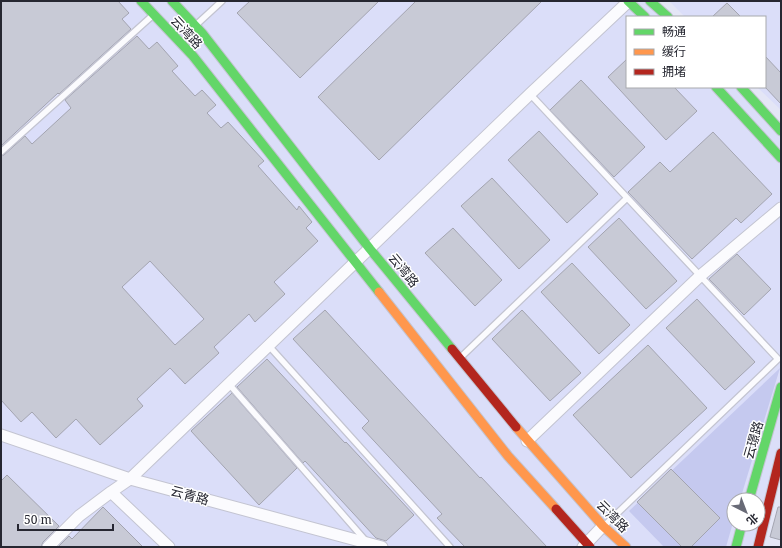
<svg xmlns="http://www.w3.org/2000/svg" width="782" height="548" viewBox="0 0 782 548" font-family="'Noto Serif','Noto Sans SC',serif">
	<rect width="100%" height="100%" fill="#e4e6f6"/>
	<path fill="#dbdef9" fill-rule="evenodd" d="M1 1H650L668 17H627V87H741L781 131V453L758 547H1ZM734 500H758V524H734Z
		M669 1H781V110L757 87H765V17H685Z"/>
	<path fill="#c5c9ef" d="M780 368 740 500H734V519L726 547H664L629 511Z"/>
	<path fill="#c8cad6" stroke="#a3a4b0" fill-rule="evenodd" d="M1 1H118L129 13 122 19 131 29 59 94 58 93 1 146Z
		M250 1H379L300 78 237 13Z
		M416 1H542L379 160 318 97Z
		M727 3 741 17H712Z
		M137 36 149 49 157 42 178 66 172 71 195 96 202 90 216 105 207 113 221 128 228 122 264 161 258 166 297 210 299 206 312 222 306 228 318 241 274 282 285 294 255 322 249 314 214 347 219 353 185 384 170 368 137 399 143 406 100 445 76 419 56 438 32 412 21 422 1 400V156L4 155 25 136 32 144 71 108 65 100ZM150 261 204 319 175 345 122 287Z
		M765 56 781 73V104L765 87Z
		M627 59V87H674L697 111 666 140 608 77Z
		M581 80 645 147 614 177 550 110Z
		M539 131 598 194 567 223 508 160Z
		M713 132 772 194 741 223 736 218 692 259 628 192 660 162 670 172Z
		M492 178 550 240 519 269 461 206Z
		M619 218 677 281 646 309 588 247Z
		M453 228 502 280 475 306 425 253Z
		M737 254 771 289 744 315 709 279Z
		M572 263 630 325 599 354 541 292Z
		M697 299 755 362 725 390 666 328Z
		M325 310 480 478 481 477 547 547H465L437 518 442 514 362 428 369 421 293 339Z
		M522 310 581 373 550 401 492 339Z
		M648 345 707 408 631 478 573 415Z
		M267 359 345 443 346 442 414 515 386 541 376 538 305 461 303 463 237 387Z
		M232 393 297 468 259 505 191 431Z
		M671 469 720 518 691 547H682L637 502Z
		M7 475 59 526 43 542 41 547H1V481Z
		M103 507 143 547H58L69 536 72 539Z
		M778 507H781V540L770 537Z"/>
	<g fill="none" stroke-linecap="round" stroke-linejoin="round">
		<g stroke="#c3c4d1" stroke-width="8">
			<path id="lane" d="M196 25 222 1
				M530 94 778 359 604 526
				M1 152 152 16
				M269 346 450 547
				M460 358 627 198
				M229 384 365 540"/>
		</g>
		<g stroke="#c3c4d1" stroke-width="13">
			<path id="street" d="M1 435 130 479 382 547
				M527 441 700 276 781 208
				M48 547 79 516 111 492
				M169 547 111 492 130 479 530 94 629 1
				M583 547 603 526"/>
		</g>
		<g stroke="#c3c4d1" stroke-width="11">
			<path id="fast" d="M141 1 193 56 379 292
				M172 1 202 33 370 249 452 349
				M628 1 645 17
				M650 1 668 17
				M716 87 781 158
				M741 87 781 131
				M749 500 781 387
				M736 547 742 524"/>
		</g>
		<g stroke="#c3c4d1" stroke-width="11">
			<path id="slow" d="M379 292 508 456 556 509
				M516 427 603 526 626 547"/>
		</g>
		<g stroke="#c3c4d1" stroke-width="11">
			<path id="jam" d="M452 349 516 427
				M556 509 590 547
				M758 547 781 453"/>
		</g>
		<use href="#lane" stroke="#fbfbfe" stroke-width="5.5"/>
		<use href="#street" stroke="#fbfbfe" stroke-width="11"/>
		<use href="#fast" stroke="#63d668" stroke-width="9"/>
		<use href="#slow" stroke="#ff974d" stroke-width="9"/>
		<use href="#jam" stroke="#b3261e" stroke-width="9"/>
	</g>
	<g text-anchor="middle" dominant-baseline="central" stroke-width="3" stroke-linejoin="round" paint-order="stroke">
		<g font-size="13" fill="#262731" stroke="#fff">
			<text transform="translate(187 32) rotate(47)">云湾路</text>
			<text transform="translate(404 270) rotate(51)">云湾路</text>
			<text transform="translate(753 440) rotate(-74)">云璟路</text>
			<text transform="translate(190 495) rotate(15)">云青路</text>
			<text transform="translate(613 516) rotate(45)">云湾路</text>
		</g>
	</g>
	<rect width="782" height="548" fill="none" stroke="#262731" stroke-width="4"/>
	<rect x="626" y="16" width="140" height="72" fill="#ffffff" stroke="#a8a9ad"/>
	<rect x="634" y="29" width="20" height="6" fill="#63d668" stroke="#a8a9ad"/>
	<text x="662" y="36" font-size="12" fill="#262731">畅通</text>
	<rect x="634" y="49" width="20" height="6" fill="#ff974d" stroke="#a8a9ad"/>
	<text x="662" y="56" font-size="12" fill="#262731">缓行</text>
	<rect x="634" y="69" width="20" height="6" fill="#b3261e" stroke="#a8a9ad"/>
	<text x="662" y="76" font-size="12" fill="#262731">拥堵</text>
	<g transform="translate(746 512) rotate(138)"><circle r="19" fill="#ffffff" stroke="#a8a9ad"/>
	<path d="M0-3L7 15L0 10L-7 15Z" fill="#686a76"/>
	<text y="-6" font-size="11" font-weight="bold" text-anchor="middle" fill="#262731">北</text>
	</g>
	<path d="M18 524v6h95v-6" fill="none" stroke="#262731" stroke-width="2"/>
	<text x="24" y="524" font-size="12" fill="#262731" stroke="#ffffff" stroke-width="3" paint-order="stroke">50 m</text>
</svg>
